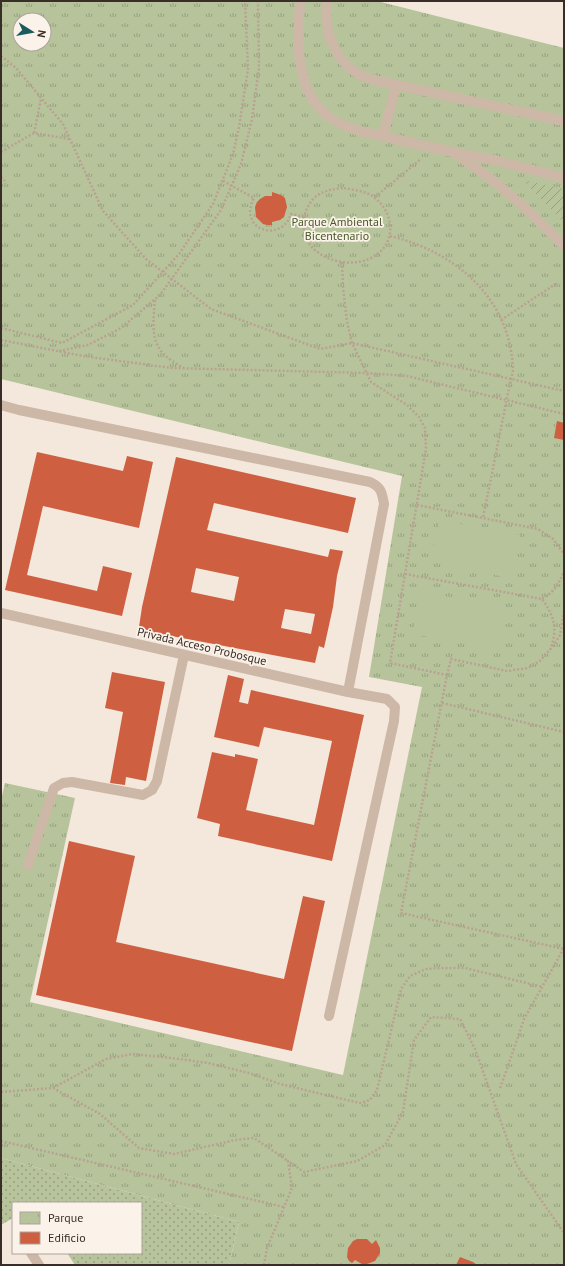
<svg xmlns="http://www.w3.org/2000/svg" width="565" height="1266" viewBox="0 0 565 1266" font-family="'PT Sans',sans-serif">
	<defs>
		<pattern id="grass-dots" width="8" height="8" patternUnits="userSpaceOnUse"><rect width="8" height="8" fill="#b7c49b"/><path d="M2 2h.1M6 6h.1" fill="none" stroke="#96a07e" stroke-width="1.8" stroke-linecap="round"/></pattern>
		<pattern id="park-tufts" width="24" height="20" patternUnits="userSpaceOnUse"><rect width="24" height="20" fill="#b7c49b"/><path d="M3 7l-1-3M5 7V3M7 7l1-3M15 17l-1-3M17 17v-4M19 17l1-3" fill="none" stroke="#96a07e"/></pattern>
		<pattern id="garden-furrows" width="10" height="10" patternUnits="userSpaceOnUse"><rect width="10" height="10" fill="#b7c49b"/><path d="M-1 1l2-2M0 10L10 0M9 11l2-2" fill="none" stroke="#96a07e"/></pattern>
	</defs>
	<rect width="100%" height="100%" fill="#f4e8dc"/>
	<path fill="url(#grass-dots)" d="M1 1158 239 1222 229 1265H75L67 1253H141V1203H13V1218L1 1225Z"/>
	<path fill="url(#park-tufts)" fill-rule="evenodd" d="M1 1H377L564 48V1265H229L239 1222 1 1158V800L5 783 75 798 30 1002 343 1075 422 687 369 677 402 476 1 379ZM20 20H44V44H20Z"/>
	<path fill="url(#garden-furrows)" d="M523 180 564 189V223Z"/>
	<path fill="#b7c49b" d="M440 520 520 535 510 578 430 561Z
		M422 592 506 607 498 650 413 634Z"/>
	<path fill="#ce5f40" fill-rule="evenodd" d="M272 192 281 195 285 198 287 207 284 217 280 220 272 222V225H267L263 224 256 217 255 207 257 202 260 199 265 196H272Z
		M557 421 564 423V440L554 438Z
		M37 452 123 471 127 456 153 462 139 528 43 506 27 575 97 591 103 566 132 573 122 616 5 590Z
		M176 457 356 498 348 533 214 503 207 530 328 557 330 549 343 551 337 576 333 607 324 648 319 646 315 663 145 631 139 627 142 607ZM196 568 239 577 234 601 191 592ZM285 609 315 614 311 634 281 628Z
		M112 672 165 682 146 781 126 777 125 785 110 783 123 712 105 708Z
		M228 675 244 679 239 702 248 704 251 690 364 715 332 861 218 836 220 824 197 818 212 752 235 757V754L258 759 246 810 314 825 332 741 264 727 259 747 214 737Z
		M69 841 135 856 116 942 284 979 303 896 325 901 292 1051 36 995Z
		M357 1239H367L372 1244 376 1240 380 1248V1253L375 1261 367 1264H362L355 1260 352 1263 349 1261 347 1257 348 1248 353 1241Z
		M460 1257 473 1262 477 1265H456Z"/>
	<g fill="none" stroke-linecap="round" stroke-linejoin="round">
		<path stroke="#b9a191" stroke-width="2.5" stroke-dasharray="2 2" stroke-linecap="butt" d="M1 56 16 68 63 124 103 211 146 259 211 309 320 349 352 343 564 391
			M34 133 41 99
			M1 152 34 133 69 139
			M1 177 5 181
			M223 181 254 198C239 226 272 241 287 222 289 220 290 217 291 214L304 217
			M344 188C354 190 367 191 375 198 396 215 396 246 371 258 351 268 320 261 308 242 299 228 304 204 318 195 326 190 334 189 344 188Z
			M375 197 421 159
			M390 236C456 252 510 298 513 369 513 373 511 377 511 381 508 391 506 402 504 413 497 448 490 483 483 518
			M342 262 343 287 347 322 352 343 371 382 407 405 419 417 425 428 426 449 390 663 447 675 401 913 564 949
			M155 300C152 334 150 351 184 368
			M501 320 557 283
			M1 328 62 343 133 305 179 254 213 204 233 154 239 127 248 69 245 1
			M1 340 83 356 172 368 367 373 407 376 564 414
			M59 351 88 345 121 328 160 295 221 210 241 164 252 119 259 68 258 1
			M417 505 538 529 553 539 564 554
			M405 574 542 599C555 617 558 630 550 650
			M542 599C554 592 558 585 564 572
			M447 675 451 659 507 671 528 668 540 661 554 645 560 635 564 612
			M442 703 564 732
			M53 1088 106 1059 132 1054 172 1058 208 1063 249 1073 280 1084 313 1092 360 1103 370 1100 377 1090 401 989 410 976 426 969 441 968H465L543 987
			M500 1088 508 1066 524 1019 564 948
			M1 1092 53 1088 100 1114 139 1148 174 1154 235 1140 254 1138 288 1161
			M1 1141 284 1207
			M264 1265 267 1248 292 1188 288 1161 304 1172 357 1161 385 1145 403 1112 414 1040 431 1017 460 1019 475 1049 516 1164 564 1233"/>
		<path stroke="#cdb7a7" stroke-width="10" d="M300 1 298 45 301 67 306 87 315 103 327 116 343 125 359 131 453 152 490 178 522 205 564 246
			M326 1 328 34 337 53 348 67 360 75 374 80 564 121
			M383 137 396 85
			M457 153 498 161 564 178
			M1 405 19 410 370 482C381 487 382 492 384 504L348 692
			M1 613 348 692 387 699 395 707 394 721 329 1016
			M28 865 54 788 63 783 72 782 143 795 152 790 157 781 184 655
			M31 1253 39 1265"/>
	</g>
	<g text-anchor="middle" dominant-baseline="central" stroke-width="3.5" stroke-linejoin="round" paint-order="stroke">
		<g font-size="12" fill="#49592a" stroke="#fbf2e9">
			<text x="337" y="221">Parque Ambiental<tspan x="337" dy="14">Bicentenario</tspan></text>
		</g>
		<g font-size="12" fill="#392d28" stroke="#fbf2e9">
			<text transform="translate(202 646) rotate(13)">Privada Acceso Probosque</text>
		</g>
	</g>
	<rect width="565" height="1266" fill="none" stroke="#392d28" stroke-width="4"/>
	<rect x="12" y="1202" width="130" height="52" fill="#fbf2e9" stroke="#ada39c"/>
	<rect x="20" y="1212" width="20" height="12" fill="url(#park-tufts)" stroke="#ada39c"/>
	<text x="48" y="1222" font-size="12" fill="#392d28">Parque</text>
	<rect x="20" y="1232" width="20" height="12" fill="#ce5f40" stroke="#ada39c"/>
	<text x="48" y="1242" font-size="12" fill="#392d28">Edificio</text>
	<g transform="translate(32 32) rotate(101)"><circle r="19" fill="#fbf2e9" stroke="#ada39c"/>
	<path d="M0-3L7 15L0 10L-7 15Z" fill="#1b5b5e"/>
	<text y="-6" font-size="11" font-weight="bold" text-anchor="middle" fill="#392d28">N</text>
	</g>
</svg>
